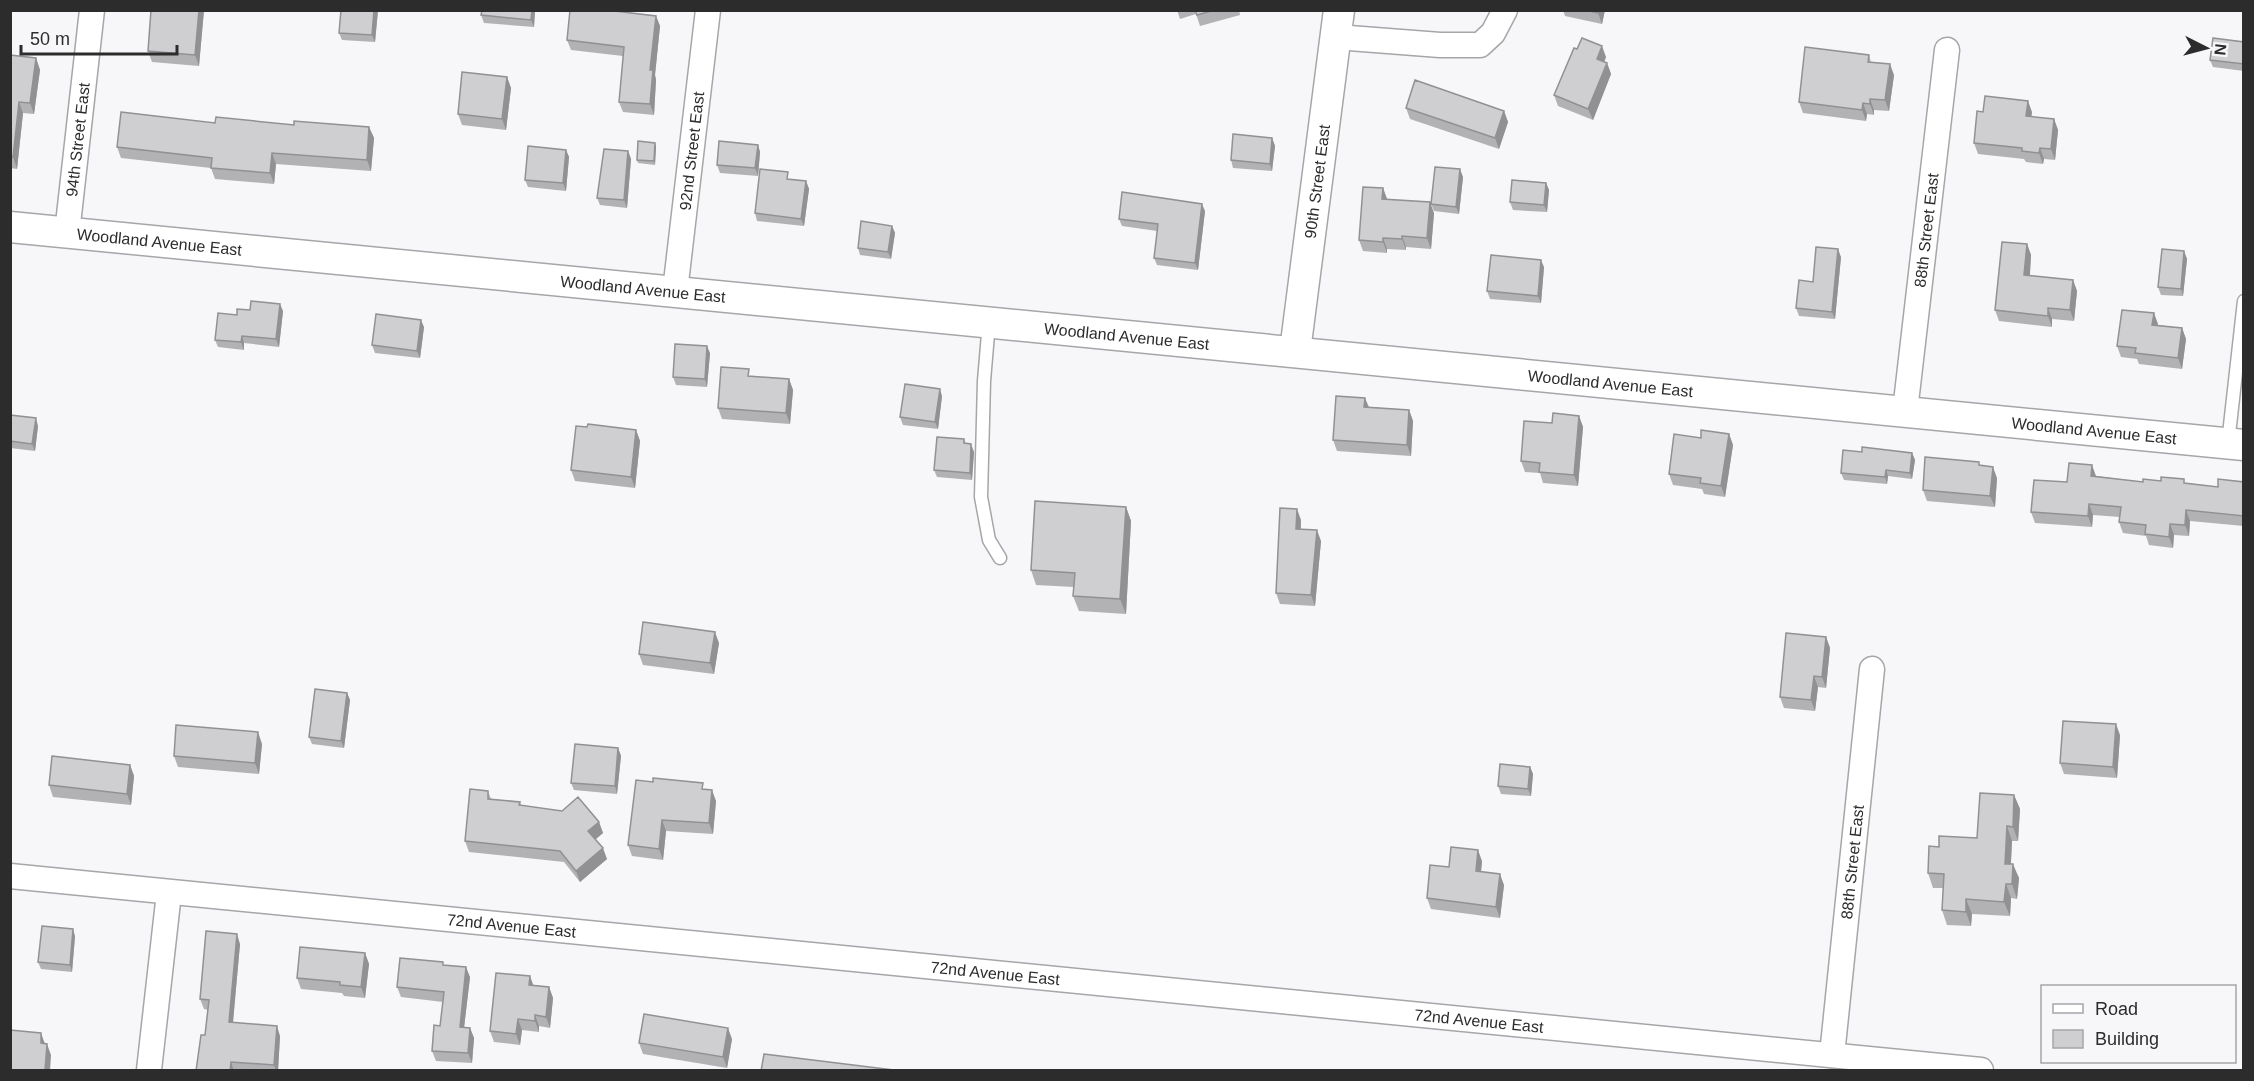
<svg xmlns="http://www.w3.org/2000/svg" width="2254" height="1081" viewBox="0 0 2254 1081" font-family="Helvetica,sans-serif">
	<rect width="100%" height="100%" fill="#f7f6f9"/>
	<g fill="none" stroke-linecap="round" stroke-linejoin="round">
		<g stroke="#a6a6a9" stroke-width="15">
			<path id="service" d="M989 322 984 381 981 497 989 540 1000 558
				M2228 443 2244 301"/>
		</g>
		<g stroke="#a6a6a9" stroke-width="27">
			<g id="minor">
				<path d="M1336 37 1440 45H1480L1493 33 1505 10"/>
				<path id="s1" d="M67 233 92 10"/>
				<path id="s2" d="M675 291 708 10"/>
				<path id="s3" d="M1905 411 1947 50"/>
				<path id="s4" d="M10 876 1981 1070"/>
				<path id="s5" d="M1832 1055 1872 669"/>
				<path d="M149 1070 169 893"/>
			</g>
		</g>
		<g stroke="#a6a6a9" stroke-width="33">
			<g id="tertiary">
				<path id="s6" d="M10 227 2244 445"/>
				<path id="s7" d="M1295 351 1339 10"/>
			</g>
		</g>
		<use href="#service" stroke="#fff" stroke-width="12"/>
		<use href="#minor" stroke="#fff" stroke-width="24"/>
		<use href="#tertiary" stroke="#fff" stroke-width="30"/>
	</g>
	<path fill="#b2b2b5" d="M204 10 199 66 152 62 148 51Z
		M378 10 375 42 342 40 339 33Z
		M482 10H535L534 27 484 23 481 15Z
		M1177 10H1239L1240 15 1200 26 1196 14 1180 19Z
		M1563 10H1605L1602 24 1565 16Z
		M656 16 660 26 655 75 656 80 654 115 623 112 619 102 623 56 571 50 567 40Z
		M2244 42V71L2213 67 2210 60Z
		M10 55 36 58 40 70 34 114 23 113 17 169 10 168Z
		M1869 55 1871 62 1894 75 1889 111 1874 110V115L1867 114 1866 121 1803 113 1799 102Z
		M1606 57 1604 62 1607 63 1611 74 1593 120 1558 106 1554 95Z
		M507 77 511 88 506 130 462 125 458 114Z
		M1406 108 1504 111 1508 122 1499 149 1410 119Z
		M1983 112H2032L2031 117 2054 119 2058 130 2055 160 2044 159 2043 164 2026 162 2024 159 1978 154 1974 143Z
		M215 123 369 127 374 138 371 171 276 164 274 184 215 179 211 168 121 158 117 147Z
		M1272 138 1275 146 1272 171 1233 168 1231 160Z
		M758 145 760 152 758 176 720 173 717 165Z
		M656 146 655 165 638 163 637 160Z
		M566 150 569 157 566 191 528 187 525 180Z
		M628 151 631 159 627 208 600 205 597 198Z
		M1463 177 1459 214 1434 211 1431 204Z
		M790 179 806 181 809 189 804 226 757 221 755 213Z
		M1546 183 1549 190 1547 212 1513 210 1510 202Z
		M1383 188 1387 199 1434 213 1431 249 1406 247V250L1387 249V253L1363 251 1359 240Z
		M1205 211 1198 270 1157 265 1154 258 1157 231 1122 226 1119 219Z
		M892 226 895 233 891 259 860 255 858 248Z
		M2027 244 2031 255 2030 276 2073 280 2077 291 2074 321 2052 319V327L1999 321 1995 310Z
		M2184 251 2187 259 2183 296 2161 295 2158 287Z
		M1841 257 1835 319 1799 316 1796 308 1813 282Z
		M1544 267 1541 303 1490 299 1487 291Z
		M250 310 283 311 279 347 244 343V350L218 347 215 340 237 315Z
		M2154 313 2157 325 2182 328 2186 339 2182 369 2139 364 2137 359 2121 357 2117 346Z
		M424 327 420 358 375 353 372 345Z
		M710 353 707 387 676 385 673 377Z
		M751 376 789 379 793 390 790 424 722 419 718 408Z
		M942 396 938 429 903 425 900 417Z
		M1365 398 1369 407 1409 410 1413 421 1411 456 1337 451 1333 440Z
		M10 415 38 426 35 451 10 448Z
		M1579 416 1583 427 1578 486 1543 483 1540 473 1525 472 1521 461 1552 423Z
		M636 430 640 441 635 488 575 481 571 470Z
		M1729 434 1733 445 1725 497 1704 494 1702 489 1673 485 1669 474 1701 438Z
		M964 439 966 444 974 452 972 480 937 477 934 470Z
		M1862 452 1912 453 1915 460 1912 479 1888 476 1887 484 1844 480 1841 473Z
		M2096 476 2143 482 2186 483 2218 487 2244 482V526L2190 521 2189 536 2174 535 2173 548 2149 545 2146 536 2123 533 2119 522 2120 517 2093 515 2092 527 2035 523 2031 512 2067 482Z
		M1997 478 1995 507 1927 501 1923 490Z
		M1126 507 1131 521 1126 614 1079 611 1073 596 1074 587 1036 585 1031 570Z
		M1301 520V529L1321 541 1315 606 1280 604 1276 593Z
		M1826 637 1830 648 1826 688 1818 687 1815 711 1784 708 1780 697Z
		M719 643 714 674 643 665 639 654Z
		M347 693 350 700 344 748 312 744 309 737Z
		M2120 735 2117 778 2064 774 2060 763Z
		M262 744 259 774 178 767 174 756Z
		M618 748 621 756 617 794 574 790 571 783Z
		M130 765 134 776 131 805 53 797 49 785Z
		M1530 767 1533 774 1531 796 1501 794 1498 786Z
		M636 780 705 790 716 801 713 834 666 831 663 860 632 856 628 845Z
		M488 791 491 799 520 802 521 805 599 822 603 833 595 840 607 859 580 882 564 862 469 852 465 841Z
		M2014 795 2020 809 2018 841H2012L2011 864 2019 878 2017 899 2011 898 2010 916 1972 914 1971 926 1947 925 1942 910 1943 888H1933L1928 873 1939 847 1977 838Z
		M1482 861 1481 871 1504 885 1500 918 1431 909 1427 898 1449 867Z
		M75 936 72 972 41 969 38 962Z
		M240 944 233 1023 280 1036 278 1071H196L205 1035 208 1010 204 1009 200 999Z
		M365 953 369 964 365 998 344 996 342 993 301 989 297 978Z
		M445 965 470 977 464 1027 470 1028 474 1038 472 1063 436 1061 432 1051 440 1026 443 1002 401 997 397 987Z
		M533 985 549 987 553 998 550 1028 539 1026V1032L522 1030 520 1045 494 1042 490 1031Z
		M732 1039 727 1068 643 1054 639 1043Z"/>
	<path fill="#919193" d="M199 10H204L199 66 195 55Z
		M374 10H378L375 42 372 35Z
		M532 10H535L534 27 531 20Z
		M1598 10H1605L1602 24 1598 13Z
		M656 16 660 26 655 75 656 80 654 115 650 104V70Z
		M1602 46 1606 57 1601 70 1597 59Z
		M36 58 40 70 34 114 30 103Z
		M1607 63 1611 74 1593 120 1588 109Z
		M1890 64 1894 75 1889 111 1885 100Z
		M507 77 511 88 506 130 502 119Z
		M1870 99 1874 110V115L1870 104Z
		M2028 101 2032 112 2030 127 2026 116Z
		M19 102 23 113 17 169 13 157Z
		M1863 103 1867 114 1866 121 1862 110Z
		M1504 111 1508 122 1499 149 1495 138Z
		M2054 119 2058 130 2055 160 2051 149Z
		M369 127 374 138 371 171 367 160Z
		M1272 138 1275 146 1272 171 1270 164Z
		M655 143 656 146 655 165 654 161Z
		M758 145 760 152 758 176 755 168Z
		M2040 148 2044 159 2043 164 2039 153Z
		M566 150 569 157 566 191 563 183Z
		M628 151 631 159 627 208 624 200Z
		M272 153 276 164 274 184 270 173Z
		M1460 169 1463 177 1459 214 1456 207Z
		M806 181 809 189 804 226 801 219Z
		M1546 183 1549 190 1547 212 1544 205Z
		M1383 188 1387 199H1382Z
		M1430 202 1434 213 1431 249 1427 238Z
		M1202 204 1205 211 1198 270 1195 263Z
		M892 226 895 233 891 259 888 252Z
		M1402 236 1406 247V250L1402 239Z
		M1383 238 1387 249V253L1383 242Z
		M2027 244 2031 255 2029 286 2024 275Z
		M1838 249 1841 257 1835 319 1832 312Z
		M2184 251 2187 259 2183 296 2181 289Z
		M1541 260 1544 267 1541 303 1538 296Z
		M2073 280 2077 291 2074 321 2070 310Z
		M280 304 283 311 279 347 276 339Z
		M2048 308 2052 319V327L2048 316Z
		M2154 313 2158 324 2156 336 2152 325Z
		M421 320 424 327 420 358 417 351Z
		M2182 328 2186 339 2182 369 2178 358Z
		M242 336 244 343V350L241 342Z
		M707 346 710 353 707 387 705 379Z
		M789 379 793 390 790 424 786 413Z
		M940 389 942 396 938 429 935 422Z
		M1365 398 1369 409 1364 407Z
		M1409 410 1413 421 1411 456 1407 445Z
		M1579 416 1583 427 1578 486 1574 475Z
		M36 418 38 426 35 451 32 444Z
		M636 430 640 441 635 488 631 477Z
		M1729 434 1733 445 1725 497 1721 486Z
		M971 444 974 452 972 480 970 473Z
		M1912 453 1915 460 1912 479 1910 473Z
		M2092 465 2096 476 2095 487 2091 476Z
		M1993 467 1997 478 1995 507 1990 496Z
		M1886 470 1888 476 1887 484 1885 477Z
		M2089 504 2093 515 2092 527 2088 516Z
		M1126 507 1131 521 1126 614 1120 599Z
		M1297 509 1301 520 1300 540 1296 529Z
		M2186 510 2190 521 2189 536 2185 525Z
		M2170 524 2174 535 2173 548 2169 537Z
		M1317 530 1321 541 1315 606 1311 595Z
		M715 632 719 643 714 674 710 663Z
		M1826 637 1830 648 1826 688 1822 677Z
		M1814 676 1818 687 1815 711 1811 700Z
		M347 693 350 700 344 748 341 741Z
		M2116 724 2120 735 2117 778 2113 767Z
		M258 732 262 744 259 774 255 763Z
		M618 748 621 756 617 794 615 786Z
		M130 765 134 776 131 805 127 794Z
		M1530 767 1533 774 1531 796 1528 789Z
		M712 790 716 801 713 834 709 823Z
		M2014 795 2020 809 2018 841 2013 827Z
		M662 820 666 831 663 860 659 849Z
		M599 822 603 833 592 842 588 831Z
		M2007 826 2012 841 2010 878 2005 864Z
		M603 848 607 859 580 882 576 871Z
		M1478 850 1482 861 1480 882 1476 871Z
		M2013 864 2019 878 2017 899 2012 884Z
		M1500 874 1504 885 1500 918 1496 907Z
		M2006 884 2011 898 2010 916 2004 902Z
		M1966 899 1972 914 1971 926 1966 912Z
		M73 929 75 936 72 972 70 965Z
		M237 934 240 944 232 1032 229 1022Z
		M365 953 369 964 365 998 361 987Z
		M466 967 470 977 463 1037 460 1027Z
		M530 976 534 987 529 985Z
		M549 987 553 998 550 1028 546 1017Z
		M535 1015 539 1026V1032L535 1021Z
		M518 1019 522 1030 520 1045 516 1034Z
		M277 1026 280 1036 278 1071H276L274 1065Z
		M470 1028 474 1038 472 1063 468 1053Z
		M728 1028 732 1039 727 1068 723 1057Z
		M41 1033 45 1044 41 1043Z
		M47 1044 51 1055 50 1071H45Z
		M231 1062 234 1071H230Z"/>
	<path fill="#cfcfd2" stroke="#919193" stroke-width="1.5" d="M151 10H199L195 55 148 51Z
		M341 10H374L372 35 339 33Z
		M482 10H532L531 20 481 15Z
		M570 10H606L656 16 650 70H653L650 104 619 102 624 47 567 40Z
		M1195 10H1215L1197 15Z
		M1586 10H1598V13Z
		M1582 38 1602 46 1597 59 1607 63 1588 109 1554 95 1574 48 1577 49Z
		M2213 38 2244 42V64L2210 60Z
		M1805 47 1869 55 1868 62 1890 64 1885 100 1870 99V104L1863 103 1862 110 1799 102Z
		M10 55 36 58 30 103 19 102 13 157H10Z
		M462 72 507 77 502 119 458 114Z
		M1415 80 1504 111 1495 138 1406 108Z
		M1985 96 2028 101 2026 116 2054 119 2051 149 2040 148 2039 153 2022 151V148L1974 143 1977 111 1983 112Z
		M121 112 215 123 216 117 294 125V121L369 127 367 160 272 153 270 173 211 168 212 158 117 147Z
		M1233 134 1272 138 1270 164 1231 160Z
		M638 141 655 143 654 161 637 160Z
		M719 141 758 145 755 168 717 165Z
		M528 146 566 150 563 183 525 180Z
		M604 149 628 151 624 200 597 198Z
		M1435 167 1460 169 1456 207 1431 204Z
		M760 169 788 172 787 179 806 181 801 219 755 213Z
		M1512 180 1546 183 1544 205 1510 202Z
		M1363 187 1383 188 1382 199 1430 202 1427 238 1402 236V239L1383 238V242L1359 240Z
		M1122 192 1202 204 1195 263 1154 258 1158 224 1119 219Z
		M861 221 892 226 888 252 858 248Z
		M2002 242 2027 244 2024 275 2073 280 2070 310 2048 308V316L1995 310Z
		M1816 247 1838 249 1832 312 1796 308 1799 280 1813 282Z
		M2162 249 2184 251 2181 289 2158 287Z
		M1491 255 1541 260 1538 296 1487 291Z
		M251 301 280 304 276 339 242 336 241 342 215 340 218 313 237 315V309L250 310Z
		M2122 310 2154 313 2152 325 2182 328 2178 358 2135 353 2136 348 2117 346Z
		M376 314 421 320 417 351 372 345Z
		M675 344 707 346 705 379 673 377Z
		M721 367 749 369 748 376 789 379 786 413 718 408Z
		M905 384 940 389 935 422 900 417Z
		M1336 396 1365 398 1364 407 1409 410 1407 445 1333 440Z
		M1553 413 1579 416 1574 475 1539 472 1540 463 1521 461 1524 421 1552 423Z
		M10 415 36 418 32 444 10 441Z
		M588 424 636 430 631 477 571 470 576 426 587 427Z
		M1701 430 1729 434 1721 486 1700 483 1701 478 1669 474 1674 434 1701 438Z
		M937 437 964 439V443L971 444 970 473 934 470Z
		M1862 447 1912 453 1910 473 1886 470 1885 477 1841 473 1843 450 1862 452Z
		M1925 457 1979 462V465L1993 467 1990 496 1923 490Z
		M2069 463 2092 465 2091 476 2143 482V479L2161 481V477L2184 479V483L2218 487V479L2244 482V516L2186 510 2185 525 2170 524 2169 537 2145 534 2146 525 2119 522 2121 507 2089 504 2088 516 2031 512 2034 480 2067 482Z
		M1035 501 1126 507 1120 599 1073 596 1075 573 1031 570Z
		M1280 508 1297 509 1296 529 1317 530 1311 595 1276 593Z
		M643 622 715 632 710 663 639 654Z
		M1786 633 1826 637 1822 677 1814 676 1811 700 1780 697Z
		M315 689 347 693 341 741 309 737Z
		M2063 721 2116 724 2113 767 2060 763Z
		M176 725 258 732 255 763 174 756Z
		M575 744 618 748 615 786 571 783Z
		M52 756 130 765 127 794 49 785Z
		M1500 764 1530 767 1528 789 1498 786Z
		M653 778 703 783 702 789 712 790 709 823 662 820 659 849 628 845 636 780 653 782Z
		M470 789 488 791V799L520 802 519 805 562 811 578 797 599 822 588 831 603 848 576 871 560 851 465 841Z
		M1980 793 2014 795 2013 827 2007 826 2005 864H2013L2012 884H2006L2004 902 1966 899V912L1942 910 1944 874 1928 873 1929 846 1939 847V836L1977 838Z
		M1451 847 1478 850 1476 871 1500 874 1496 907 1427 898 1430 865 1449 867Z
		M42 926 73 929 70 965 38 962Z
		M206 931 237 934 229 1022 277 1026 274 1065 231 1062 230 1071H196L201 1035H205L209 1000 200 999Z
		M300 947 365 953 361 987 340 985V982L297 978Z
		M400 958 443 962V965L466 967 460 1027 470 1028 468 1053 432 1051 434 1025 440 1026 444 992 397 987Z
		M496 973 530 976 529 985 549 987 546 1017 535 1015V1021L518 1019 516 1034 490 1031Z
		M644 1014 728 1028 723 1057 639 1043Z
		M10 1030 41 1033V1043L47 1044 45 1070 52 1071H10Z
		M764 1054 902 1071H761Z"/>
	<g text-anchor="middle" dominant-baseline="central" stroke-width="4.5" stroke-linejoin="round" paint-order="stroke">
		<g font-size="16" fill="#2c2c2d" stroke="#f7f6f9">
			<text stroke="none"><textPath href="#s1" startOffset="94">94th Street East</textPath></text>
			<text stroke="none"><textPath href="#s2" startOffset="141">92nd Street East</textPath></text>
			<text stroke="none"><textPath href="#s7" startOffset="171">90th Street East</textPath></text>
			<text stroke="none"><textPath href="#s3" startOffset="182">88th Street East</textPath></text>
			<text stroke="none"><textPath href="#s6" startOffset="150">Woodland Avenue East</textPath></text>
			<text stroke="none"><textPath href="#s6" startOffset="636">Woodland Avenue East</textPath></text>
			<text stroke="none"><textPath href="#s6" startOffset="1122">Woodland Avenue East</textPath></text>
			<text stroke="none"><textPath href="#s6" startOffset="1608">Woodland Avenue East</textPath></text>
			<text stroke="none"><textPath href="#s6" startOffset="2094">Woodland Avenue East</textPath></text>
			<text stroke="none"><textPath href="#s5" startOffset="194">88th Street East</textPath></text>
			<text stroke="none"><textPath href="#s4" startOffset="504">72nd Avenue East</textPath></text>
			<text stroke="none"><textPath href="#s4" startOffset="990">72nd Avenue East</textPath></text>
			<text stroke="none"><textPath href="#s4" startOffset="1476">72nd Avenue East</textPath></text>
		</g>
	</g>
	<rect width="2254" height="1081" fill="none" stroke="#2c2c2d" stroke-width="24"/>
	<rect x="2041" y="985" width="195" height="78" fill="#f7f6f9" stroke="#a6a5a7" stroke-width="1.5"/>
	<rect x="2053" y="1004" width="30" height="9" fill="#ffffff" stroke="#a6a5a7" stroke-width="1.5"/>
	<text x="2095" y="1015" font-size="18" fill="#2c2c2d">Road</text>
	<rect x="2053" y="1030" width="30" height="18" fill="#cfcfd2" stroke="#a6a5a7" stroke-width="1.5"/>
	<text x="2095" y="1045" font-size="18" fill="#2c2c2d">Building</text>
	<g transform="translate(2206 48) rotate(96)" stroke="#f7f6f9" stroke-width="4.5" paint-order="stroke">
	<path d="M0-4.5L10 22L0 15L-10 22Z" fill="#2c2c2d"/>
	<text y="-9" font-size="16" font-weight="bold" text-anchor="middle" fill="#2c2c2d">N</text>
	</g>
	<path d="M21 45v9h156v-9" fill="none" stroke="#2c2c2d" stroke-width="3"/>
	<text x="30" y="45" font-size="18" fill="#2c2c2d" stroke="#f7f6f9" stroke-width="4.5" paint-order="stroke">50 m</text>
</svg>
